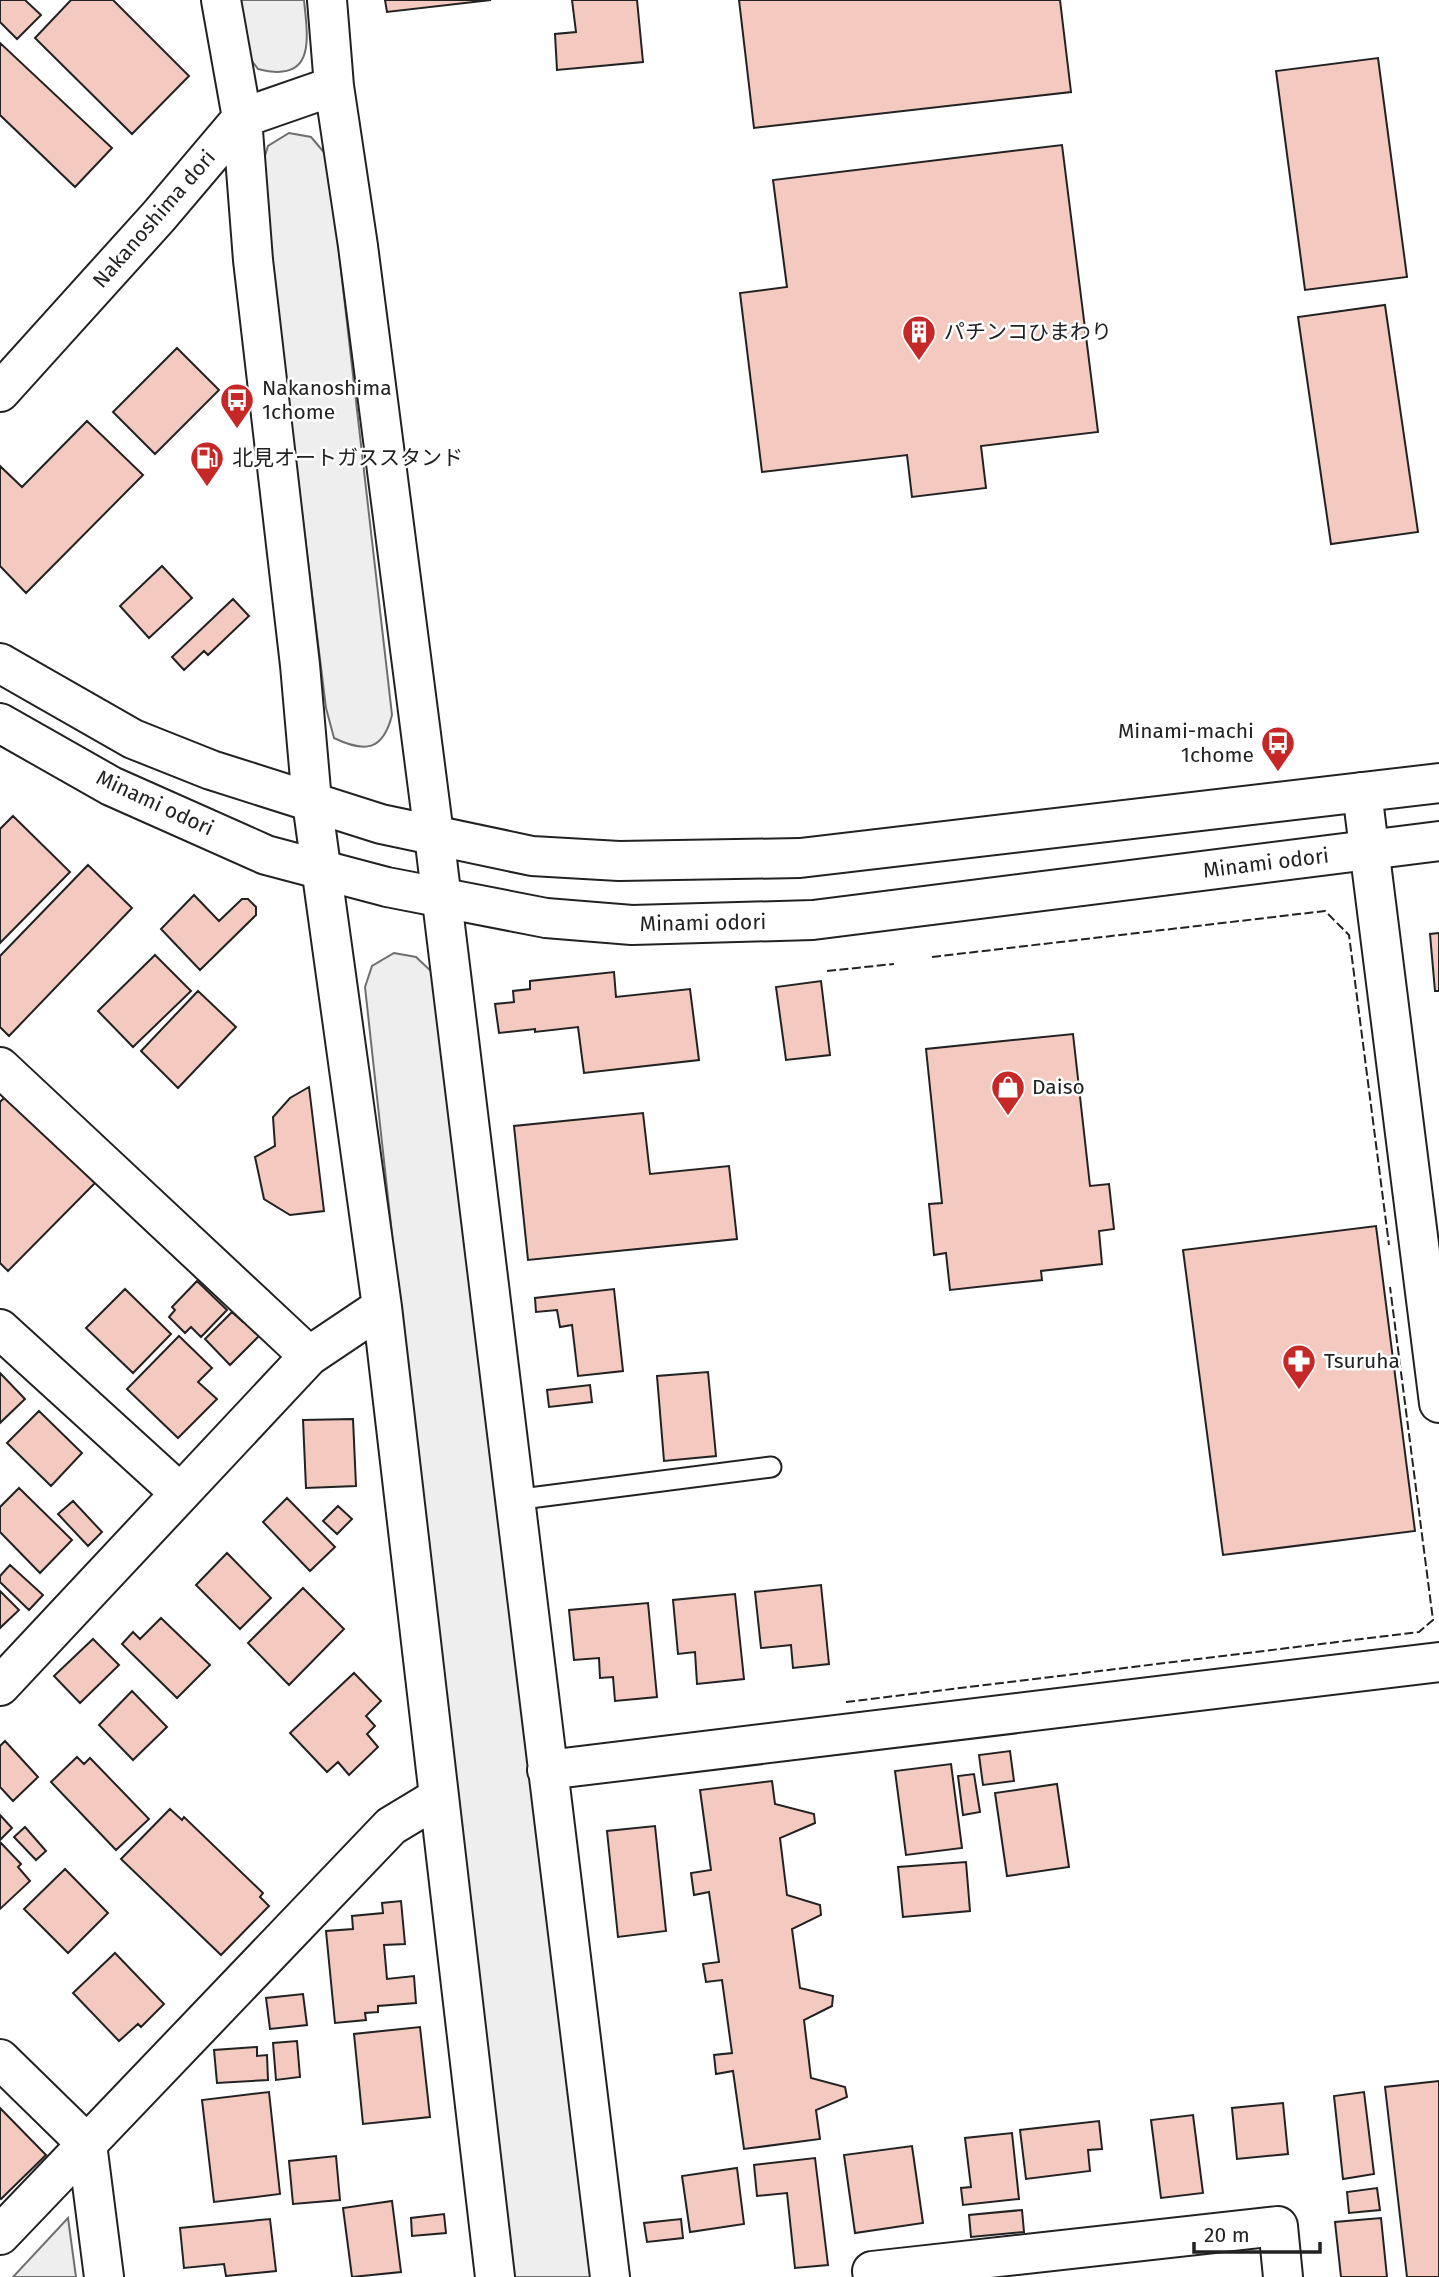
<svg xmlns="http://www.w3.org/2000/svg" width="1439" height="2277" viewBox="0 0 1439 2277" font-family="'Fira Sans','Noto Sans JP',sans-serif">
	<rect width="100%" height="100%" fill="#fff"/>
	<path fill="#eee" stroke="#6f6f6f" stroke-width="2" d="M238 0H304C308 39 316 84 258 69L243 49Z
		M289 133 311 137 328 157 392 715C383 751 365 753 334 738L326 708 260 172 268 146Z
		M394 953 416 957 433 973 597 2277H512L449 1756 365 987 372 966Z
		M68 2218 76 2277H13Z"/>
	<path fill="#f3c9c0" stroke="#222" stroke-width="2" d="M0 0H25L41 15 17 39 0 22Z
		M71 0H113L189 76 132 134 35 38Z
		M385 0H491L387 12Z
		M572 0H637L643 62 557 70 555 34 576 32Z
		M739 0H1060L1071 92 754 128Z
		M0 43 112 148 75 187 0 115Z
		M1378 58 1407 277 1305 290 1276 71Z
		M1062 145 1098 432 981 446 986 488 912 497 907 455 762 472 740 293 787 287 773 180Z
		M1385 305 1418 532 1331 544 1298 317Z
		M177 348 219 390 155 454 113 412Z
		M87 421 143 475 26 593 0 566V466L22 487Z
		M162 566 192 598 149 638 120 606Z
		M233 599 249 616 208 655 204 651 184 670 172 657Z
		M13 816 70 872 0 943V829Z
		M88 865 132 908 9 1036 0 1027V956Z
		M194 895 219 921 242 899H248L256 907V915L200 970 161 929Z
		M1439 933V991H1435L1430 934Z
		M155 955 191 991 133 1047 98 1011Z
		M614 972 616 997 690 989 699 1060 584 1073 578 1027 535 1032V1029L499 1033 495 1004 514 1002 513 991 530 989V981Z
		M821 981 830 1055 786 1060 776 987Z
		M198 991 236 1027 178 1088 141 1051Z
		M1073 1034 1090 1186 1109 1184 1114 1229 1099 1231 1102 1264 1041 1271 1042 1280 950 1290 946 1253 934 1255 929 1204 942 1203 926 1049Z
		M309 1087 324 1211 290 1215 264 1199 255 1157 275 1146 273 1117 290 1098Z
		M7 1095 95 1183 8 1271 0 1263V1102Z
		M643 1113 650 1174 729 1166 737 1239 528 1260 514 1126Z
		M1376 1226 1415 1531 1223 1555 1183 1250Z
		M197 1281 227 1310 201 1337 191 1327 185 1333 169 1317 175 1310 172 1307Z
		M125 1289 171 1334 133 1373 86 1328Z
		M614 1289 623 1371 578 1376 572 1325 560 1327 557 1310 536 1312 535 1298Z
		M232 1312 243 1322 247 1319 261 1334 230 1365 205 1339Z
		M179 1336 212 1368 198 1382 217 1399 178 1438 127 1389Z
		M708 1372 716 1456 664 1461 657 1376Z
		M0 1373 25 1399 0 1423Z
		M590 1385 592 1402 549 1407 547 1390Z
		M39 1411 82 1453 51 1486 7 1443Z
		M353 1419 356 1486 306 1488 303 1420Z
		M19 1488 72 1540 40 1573 0 1532V1507Z
		M287 1498 335 1547 310 1571 263 1522Z
		M73 1501 102 1532 88 1546 58 1514Z
		M338 1506 352 1519 337 1534 323 1521Z
		M227 1553 271 1598 240 1629 196 1585Z
		M10 1565 43 1595 29 1610 0 1582V1576Z
		M821 1585 829 1664 793 1668 791 1645 761 1648 755 1592Z
		M303 1588 344 1629 289 1685 248 1643Z
		M0 1591 19 1610 0 1628Z
		M735 1594 744 1679 697 1684 695 1652 678 1654 673 1600Z
		M648 1603 657 1697 615 1701 613 1677 600 1678 599 1658 574 1660 569 1610Z
		M161 1618 210 1665 177 1698 122 1644 133 1632 140 1639Z
		M93 1639 119 1665 80 1703 54 1676Z
		M354 1673 381 1701 366 1716 375 1726 367 1734 378 1747 349 1775 338 1762 327 1772 290 1733Z
		M132 1691 167 1727 133 1760 99 1725Z
		M5 1741 38 1777 13 1801 0 1787V1746Z
		M1010 1751 1014 1781 983 1785 979 1755Z
		M77 1757 84 1764 90 1758 149 1819 116 1850 51 1782Z
		M951 1764 962 1848 906 1855 895 1771Z
		M974 1774 980 1812 963 1815 958 1776Z
		M772 1781 775 1804 814 1814 815 1823 780 1838 787 1895 820 1905 821 1915 792 1929 800 1988 833 1996 832 2006 804 2020 811 2078 845 2087 847 2097 816 2110 820 2139 744 2149 733 2071 716 2074 714 2055 732 2053 722 1980 706 1982 703 1964 719 1962 709 1892 694 1895 691 1873 711 1870 700 1790Z
		M1057 1784 1069 1867 1007 1876 995 1793Z
		M170 1809 182 1820 184 1817 263 1893 260 1897 269 1906 221 1955 121 1859Z
		M0 1815 12 1828 0 1840Z
		M655 1826 666 1931 618 1937 607 1831Z
		M25 1827 46 1851 36 1860 14 1837Z
		M0 1842 21 1864 18 1867 30 1881 0 1909Z
		M966 1862 970 1911 903 1917 898 1867Z
		M65 1869 108 1913 68 1953 24 1909Z
		M401 1901 405 1944 384 1945 387 1979 414 1976 416 2003 378 2006V2012L365 2013 366 2020 335 2023 326 1931 353 1929 352 1916 383 1913 382 1903Z
		M115 1953 164 2004 141 2027 138 2024 119 2041 73 1993Z
		M303 1994 307 2025 270 2029 266 1998Z
		M420 2027 430 2117 363 2124 354 2034Z
		M297 2041 300 2077 276 2080 273 2043Z
		M257 2047V2056L267 2055 268 2080 217 2083 214 2050Z
		M1439 2081V2277H1407L1385 2087Z
		M269 2092 280 2194 214 2202 202 2100Z
		M1364 2092 1374 2174 1343 2179 1334 2096Z
		M1283 2103 1288 2154 1237 2159 1232 2108Z
		M0 2108 46 2155 1 2199 0 2198Z
		M1193 2115 1203 2193 1161 2198 1151 2120Z
		M1099 2121 1102 2149 1088 2150 1090 2171 1026 2179 1020 2130Z
		M1012 2133 1019 2199 963 2205 961 2188 971 2187 965 2138Z
		M912 2146 923 2223 855 2233 844 2155Z
		M336 2156 340 2200 293 2204 289 2161Z
		M815 2158 828 2265 795 2268 787 2193 757 2196 754 2165Z
		M737 2168 744 2224 690 2232 682 2176Z
		M1377 2188 1380 2210 1349 2213 1347 2192Z
		M392 2201 401 2272 352 2277 343 2208Z
		M1022 2210 1024 2232 971 2237 969 2215Z
		M444 2214 446 2233 412 2236 411 2218Z
		M1381 2218 1387 2277H1341L1335 2222Z
		M270 2219 276 2271 226 2276 224 2264 184 2268 180 2228Z
		M681 2219 683 2238 647 2242 644 2223Z"/>
	<g fill="none" stroke-linecap="round" stroke-linejoin="round">
		<g stroke="#222" stroke-width="23">
			<path id="service" d="M514 1500 771 1467"/>
		</g>
		<g stroke="#222" stroke-width="42">
			<path id="minor" d="M221 0 242 118 253 260 300 665 312 802 382 1307 495 2277
				M327 0 334 86 358 246 434 835 610 2277
				M0 392 159 216 242 118 334 86
				M1362 792 1439 1403
				M0 1067 309 1356
				M0 1329 180 1493
				M0 1686 309 1356 382 1307
				M547 1770 1439 1662
				M0 2059 87 2144 104 2277
				M0 2235 391 1826 439 1797
				M873 2277 872 2271 1278 2226 1283 2277"/>
		</g>
		<g stroke="#222" stroke-width="42">
			<path id="tertiary" d="M0 663 133 739 211 770 381 824 532 856 619 861 800 858 1439 783
				M0 723 111 786 266 855 387 887 546 918 632 925 813 920 1439 841"/>
		</g>
		<use href="#service" stroke="#fff" stroke-width="19"/>
		<use href="#minor" stroke="#fff" stroke-width="38"/>
		<use href="#tertiary" stroke="#fff" stroke-width="38"/>
		<path stroke="#222" stroke-width="2" stroke-dasharray="9 3.5" stroke-linecap="butt" d="M932 957 1325 911 1349 935 1389 1245
			M827 971 894 964
			M846 1702 1419 1632 1433 1620 1390 1287"/>
	</g>
	<defs>
		<g id="building-pin" transform="scale(1.75)"><path d="M0 17L-7.5 6A9.5 9.5 0 1 1 7.5 6Z" fill="#c62828" stroke="#fff"/><path d="M-4-6H4V6H1V3H-1V6H-4ZM-2.5-4.3h1.7v1.8h-1.7ZM.8-4.3h1.7v1.8H.8ZM-2.5-1h1.7V.8h-1.7ZM.8-1h1.7V.8H.8Z" fill="#fff"/></g>
		<g id="bus-pin" transform="scale(1.75)"><path d="M0 17L-7.5 6A9.5 9.5 0 1 1 7.5 6Z" fill="#c62828" stroke="#fff"/><path d="M-5-6H5V4H4V6H2V4H-2V6H-4V4H-5ZM-3.5-4V0h7V-4ZM-3.5 1.2v1.5H-2V1.2ZM2 1.2v1.5H3.5V1.2Z" fill="#fff"/></g>
		<g id="fuel-pin" transform="scale(1.75)"><path d="M0 17L-7.5 6A9.5 9.5 0 1 1 7.5 6Z" fill="#c62828" stroke="#fff"/><path d="M-5.5-6h7V0h2V4h1.3V-2.5L3-4.5l.8-.8L6-3V5H2.5V1h-1V6h-7ZM-4.2-4.7v3.2H.2V-4.7Z" fill="#fff"/></g>
		<g id="shop-pin" transform="scale(1.75)"><path d="M0 17L-7.5 6A9.5 9.5 0 1 1 7.5 6Z" fill="#c62828" stroke="#fff"/><path d="M-5-2.5h2.3a2.7 3.5 0 0 1 5.4 0H5L5.5 6h-11ZM-1.5-2.5h3a1.5 2.3 0 0 0-3 0Z" fill="#fff"/></g>
		<g id="pharmacy-pin" transform="scale(1.75)"><path d="M0 17L-7.5 6A9.5 9.5 0 1 1 7.5 6Z" fill="#c62828" stroke="#fff"/><path d="M-2-6h4v4h4v4h-4v4h-4v-4h-4v-4h4Z" fill="#fff"/></g>
	</defs>
	<g fill-rule="evenodd">
		<use href="#building-pin" x="919" y="332"/>
		<use href="#bus-pin" x="237" y="400"/>
		<use href="#fuel-pin" x="207" y="458"/>
		<use href="#bus-pin" x="1278" y="743"/>
		<use href="#shop-pin" x="1008" y="1087"/>
		<use href="#pharmacy-pin" x="1299" y="1361"/>
	</g>
	<g text-anchor="middle" dominant-baseline="central" stroke-width="5" stroke-linejoin="round" paint-order="stroke">
		<g font-size="21" fill="#222" stroke="#fff">
			<text transform="translate(154 219) rotate(-49)">Nakanoshima dori</text>
			<text transform="translate(155 803) rotate(25)">Minami odori</text>
			<text transform="translate(1266 863) rotate(-7)">Minami odori</text>
			<text transform="translate(703 923) rotate(-1)">Minami odori</text>
		</g>
		<g font-size="21" fill="#222" stroke="#fff" text-anchor="start">
			<text x="944" y="332">パチンコひまわり</text>
			<text x="262" y="388">Nakanoshima<tspan x="262" dy="24">1chome</tspan></text>
			<text x="232" y="458">北見オートガススタンド</text>
			<text x="1254" y="731" text-anchor="end">Minami-machi<tspan x="1254" dy="24">1chome</tspan></text>
			<text x="1032" y="1087">Daiso</text>
			<text x="1324" y="1361">Tsuruha</text>
		</g>
	</g>
	<path d="M1194 2242v10h126v-10" fill="none" stroke="#222222" stroke-width="3.5"/>
	<text x="1204" y="2242" font-size="21" fill="#222222" stroke="#ffffff" stroke-width="5" paint-order="stroke">20 m</text>
</svg>
